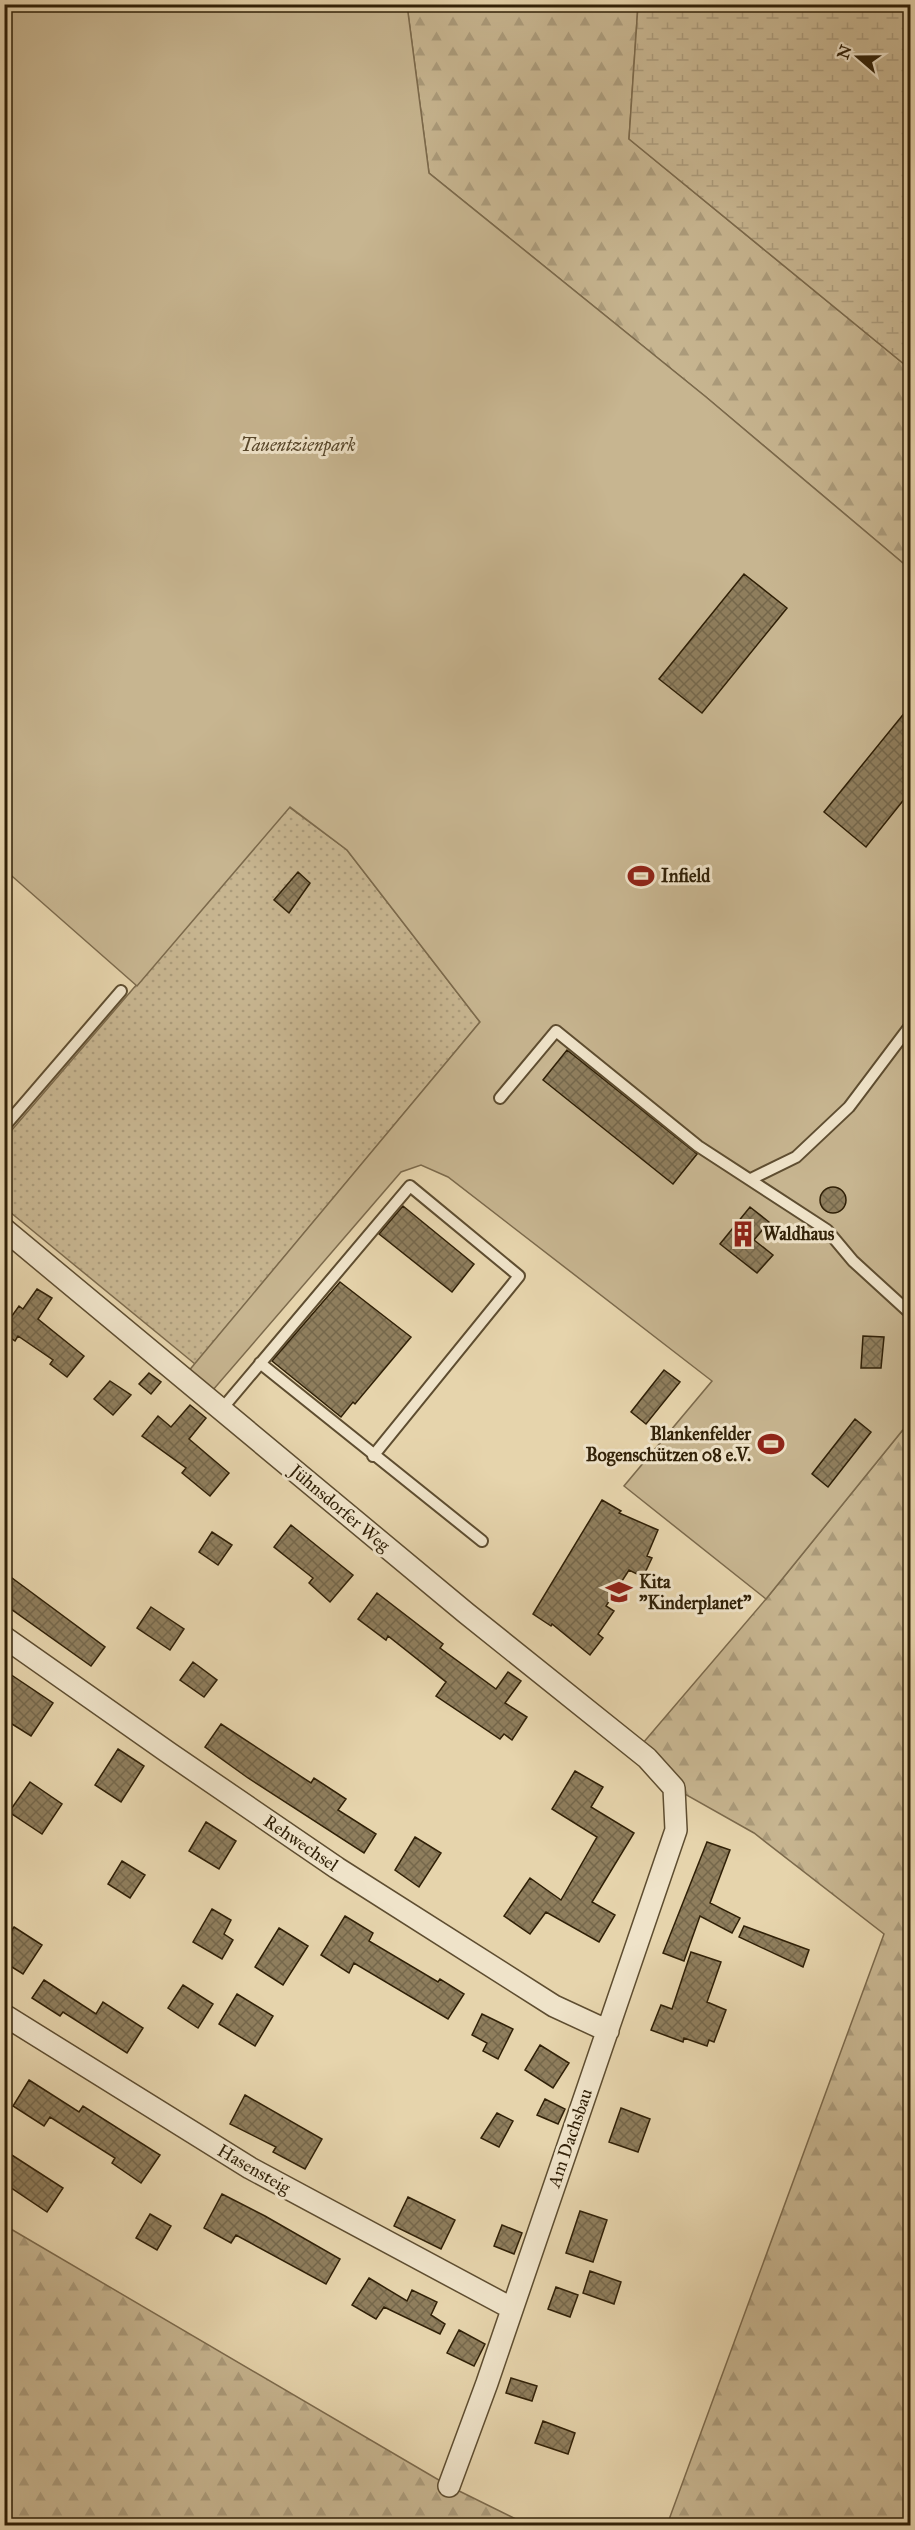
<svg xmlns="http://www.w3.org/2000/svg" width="915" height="2530" viewBox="0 0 915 2530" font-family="'IM FELL Great Primer',serif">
	<defs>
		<pattern id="grass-dots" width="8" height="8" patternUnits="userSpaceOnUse" patternTransform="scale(1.5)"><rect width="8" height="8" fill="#c7b590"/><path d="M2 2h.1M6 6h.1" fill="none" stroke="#ab9b7b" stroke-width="1.8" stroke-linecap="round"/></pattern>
		<pattern id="forest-firs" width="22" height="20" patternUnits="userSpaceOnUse" patternTransform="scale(1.5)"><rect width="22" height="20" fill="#c7b590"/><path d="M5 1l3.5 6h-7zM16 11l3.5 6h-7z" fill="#ab9b7b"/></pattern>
		<pattern id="wetland-marsh" width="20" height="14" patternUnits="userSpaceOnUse" patternTransform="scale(1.5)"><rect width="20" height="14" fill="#c7b590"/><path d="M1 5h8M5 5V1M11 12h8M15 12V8" fill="none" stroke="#ab9b7b"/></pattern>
		<pattern id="building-cross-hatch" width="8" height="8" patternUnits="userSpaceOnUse" patternTransform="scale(1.5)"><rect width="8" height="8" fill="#8f7e5d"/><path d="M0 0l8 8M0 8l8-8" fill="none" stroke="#75674b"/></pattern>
	</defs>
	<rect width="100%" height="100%" fill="#e6d4ac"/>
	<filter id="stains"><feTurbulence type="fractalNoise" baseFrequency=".00333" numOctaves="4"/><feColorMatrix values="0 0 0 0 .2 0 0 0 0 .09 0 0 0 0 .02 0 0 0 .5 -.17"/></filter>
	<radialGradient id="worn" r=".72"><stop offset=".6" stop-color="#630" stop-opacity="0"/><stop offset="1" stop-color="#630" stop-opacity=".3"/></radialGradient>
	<path fill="url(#grass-dots)" stroke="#7c6a4c" stroke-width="1.5" d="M289 807 347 850 480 1022 195 1364 5 1208V1138Z"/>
	<path fill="url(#forest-firs)" stroke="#7c6a4c" stroke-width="1.5" d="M407 5H638L629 139 910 369V569L706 397 429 173Z
		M910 1421V2525H667L884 1934 754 1833 674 1788 637 1750 766 1599Z
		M4 2225 449 2486 528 2525H5Z"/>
	<path fill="url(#wetland-marsh)" stroke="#7c6a4c" stroke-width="1.5" d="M638 5H910V369L629 139Z"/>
	<path fill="#c7b590" stroke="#7c6a4c" stroke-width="1.5" d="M4 5H407L429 173 706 397 910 569V1421L766 1599 624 1486 712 1381 448 1177 421 1165 401 1172 206 1398 182 1379 480 1022 347 850 290 807 137 986 5 870Z"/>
	<path fill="url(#building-cross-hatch)" stroke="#302007" stroke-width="1.5" d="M744 574 787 608 702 713 659 679Z
		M910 706V792L866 847 824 812Z
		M298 872 310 883 289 913 274 900Z
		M567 1050 697 1154 673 1184 543 1080Z
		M820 1200a13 13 0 1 1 26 0a13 13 0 1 1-26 0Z
		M403 1206 474 1264 452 1292 379 1234Z
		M750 1207 769 1222 754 1240 773 1255 757 1273 720 1244Z
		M340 1282 411 1337 355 1404 353 1402 341 1417 272 1361Z
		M37 1289 52 1298 38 1319 84 1356 67 1377 50 1364 53 1360 18 1336 15 1341 4 1333V1327L19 1306 23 1309Z
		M863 1336 884 1337 881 1368H861Z
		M664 1370 680 1382 646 1424 631 1412Z
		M149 1373 161 1382 151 1394 139 1384Z
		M110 1381 131 1395 113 1415 94 1399Z
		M190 1405 206 1418 189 1439 229 1473 210 1496 182 1473 186 1468 142 1436 158 1416 171 1427Z
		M855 1419 871 1432 828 1487 812 1474Z
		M602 1500 621 1511 619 1513 658 1530 647 1556 652 1558 643 1577 629 1570 606 1606 614 1611 598 1634 603 1638 590 1655 552 1624 551 1626 533 1614Z
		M291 1525 353 1575 330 1602 309 1583 313 1578 274 1547Z
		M212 1532 232 1545 218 1565 199 1552Z
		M4 1572 105 1647 91 1666 4 1604Z
		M377 1593 443 1644 440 1648 496 1689 508 1672 521 1681 505 1703 527 1717 512 1740 504 1734 500 1739 436 1696 446 1682 388 1636 386 1640 358 1619Z
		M151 1607 184 1629 170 1650 137 1628Z
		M193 1662 217 1680 204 1697 180 1680Z
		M4 1670 53 1703 31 1736 4 1719Z
		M221 1724 311 1783 314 1778 346 1799 338 1810 376 1834 364 1853 248 1778 205 1747Z
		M118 1749 144 1766 121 1802 95 1785Z
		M575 1771 603 1787 591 1807 634 1833 592 1902 615 1915 599 1942 546 1912 530 1934 504 1916 530 1878 561 1900 597 1837 552 1809Z
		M30 1782 62 1804 42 1834 9 1812Z
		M206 1822 236 1841 219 1869 189 1851Z
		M415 1837 441 1853 419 1887 395 1870Z
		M707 1842 730 1850 710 1903 740 1918 732 1933 700 1916 684 1961 663 1953Z
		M122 1861 145 1875 130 1898 108 1884Z
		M212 1909 231 1920 224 1934 233 1940 222 1959 193 1942Z
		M345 1916 373 1933 369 1941 438 1982 440 1979 464 1994 448 2019 354 1963 349 1973 321 1955Z
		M744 1926 809 1950 803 1967 739 1937Z
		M14 1927 42 1945 23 1974 4 1962V1942Z
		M279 1928 308 1946 283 1985 255 1967Z
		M691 1952 721 1962 707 2002 726 2010 714 2042 709 2040 707 2046 684 2038 683 2042 651 2030 661 2005 672 2009Z
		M44 1980 96 2014 103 2002 143 2028 127 2053 63 2012 60 2016 32 1998Z
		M183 1985 213 2004 198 2028 168 2008Z
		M237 1994 273 2016 255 2046 219 2024Z
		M482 2014 513 2029 498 2059 483 2051 487 2043 472 2035Z
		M540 2045 569 2063 553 2088 525 2070Z
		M29 2080 79 2112 83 2106 160 2155 141 2183 112 2163 115 2158 50 2117 44 2126 13 2106Z
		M245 2095 322 2139 305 2169 273 2152 276 2147 230 2124Z
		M545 2099 565 2109 558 2124 537 2115Z
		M621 2108 650 2119 638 2152 609 2142Z
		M497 2113 513 2121 499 2147 481 2138Z
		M4 2150 63 2188 47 2212 4 2183Z
		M222 2194 265 2216 340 2259 326 2284 236 2235 231 2243 204 2228Z
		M408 2197 455 2220 441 2249 394 2226Z
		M580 2211 607 2220 593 2262 566 2253Z
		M150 2214 171 2226 157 2250 136 2238Z
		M502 2225 522 2233 514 2254 494 2246Z
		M590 2271 621 2282 614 2304 583 2293Z
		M369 2278 407 2301 412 2290 437 2302 431 2315 445 2324 440 2334 384 2307 376 2319 352 2305Z
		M556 2287 578 2295 570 2317 548 2309Z
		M459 2330 485 2344 474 2366 447 2353Z
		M511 2378 537 2386 532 2401 506 2393Z
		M543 2421 575 2433 568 2454 535 2443Z"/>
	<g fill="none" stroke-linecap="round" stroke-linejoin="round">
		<g stroke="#5e4d30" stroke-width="14">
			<path id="lane" d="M500 1098 556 1031 698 1146 827 1230 853 1261 910 1313
				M4 1127 121 991
				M751 1179 796 1157 849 1107 910 1026
				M260 1363 482 1541
				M221 1410 410 1186 519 1276 373 1456"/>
		</g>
		<g stroke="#5e4d30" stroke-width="24">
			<path id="street" d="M4 1229 466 1613 647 1758 674 1788 676 1830 487 2383 449 2486
				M4 1637 169 1753 337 1868 554 2006 608 2031
				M4 2015 250 2168 511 2308"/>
		</g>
		<use href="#lane" stroke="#efe3c9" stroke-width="10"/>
		<use href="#street" stroke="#efe3c9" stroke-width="21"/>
	</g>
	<defs>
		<g id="stadium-bare" transform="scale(2.07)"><path d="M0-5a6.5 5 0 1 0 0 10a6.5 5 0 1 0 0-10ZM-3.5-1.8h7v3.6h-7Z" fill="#8f2418" stroke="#efe3c9" stroke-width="2.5" paint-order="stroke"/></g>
		<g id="building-bare" transform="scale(2.07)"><path d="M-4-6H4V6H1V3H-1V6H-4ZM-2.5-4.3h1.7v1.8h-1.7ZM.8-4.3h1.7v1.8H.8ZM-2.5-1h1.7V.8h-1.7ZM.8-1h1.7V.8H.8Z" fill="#8f2418" stroke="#efe3c9" stroke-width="2.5" paint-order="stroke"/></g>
		<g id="school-bare" transform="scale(2.07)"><path d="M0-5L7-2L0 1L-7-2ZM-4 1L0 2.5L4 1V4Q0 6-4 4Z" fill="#8f2418" stroke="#efe3c9" stroke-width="2.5" paint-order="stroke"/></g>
	</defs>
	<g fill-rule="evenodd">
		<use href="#stadium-bare" x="641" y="876"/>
		<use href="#building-bare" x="743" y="1234"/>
		<use href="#stadium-bare" x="771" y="1444"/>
		<use href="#school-bare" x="619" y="1592"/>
	</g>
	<g text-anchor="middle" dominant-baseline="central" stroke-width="6" stroke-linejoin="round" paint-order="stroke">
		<g font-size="18" font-style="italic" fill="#564529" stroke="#efe3c9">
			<text x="298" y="445">Tauentzienpark</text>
		</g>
		<g font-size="18" font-weight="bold" fill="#302007" stroke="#efe3c9" text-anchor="start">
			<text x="661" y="876">Infield</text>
			<text x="763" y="1234">Waldhaus</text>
			<text x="751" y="1434" text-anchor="end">Blankenfelder<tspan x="751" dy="21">Bogenschützen 08 e.V.</tspan></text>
			<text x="639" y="1582">Kita<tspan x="639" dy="21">"Kinderplanet"</tspan></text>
		</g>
		<g font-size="18" fill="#302007" stroke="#efe3c9">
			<text transform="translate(340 1508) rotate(40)">Jühnsdorfer Weg</text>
			<text transform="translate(301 1843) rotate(34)">Rehwechsel</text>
			<text transform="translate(570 2138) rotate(-71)">Am Dachsbau</text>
			<text transform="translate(254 2169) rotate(30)">Hasensteig</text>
		</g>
	</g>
	<rect width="915" height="2530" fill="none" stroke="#e6d4ac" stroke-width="24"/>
	<rect x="6" y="6" width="903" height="2518" fill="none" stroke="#302007" stroke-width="3"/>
	<rect x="12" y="12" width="891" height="2506" fill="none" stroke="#302007" stroke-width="1.5"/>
	<g transform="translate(858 57) rotate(290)" stroke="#efe3c9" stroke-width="4.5" paint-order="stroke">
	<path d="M0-4.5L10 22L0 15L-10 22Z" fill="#302007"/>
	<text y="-9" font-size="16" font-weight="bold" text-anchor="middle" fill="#302007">N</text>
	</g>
	<rect width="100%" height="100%" filter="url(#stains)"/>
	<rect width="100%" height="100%" fill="url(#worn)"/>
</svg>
